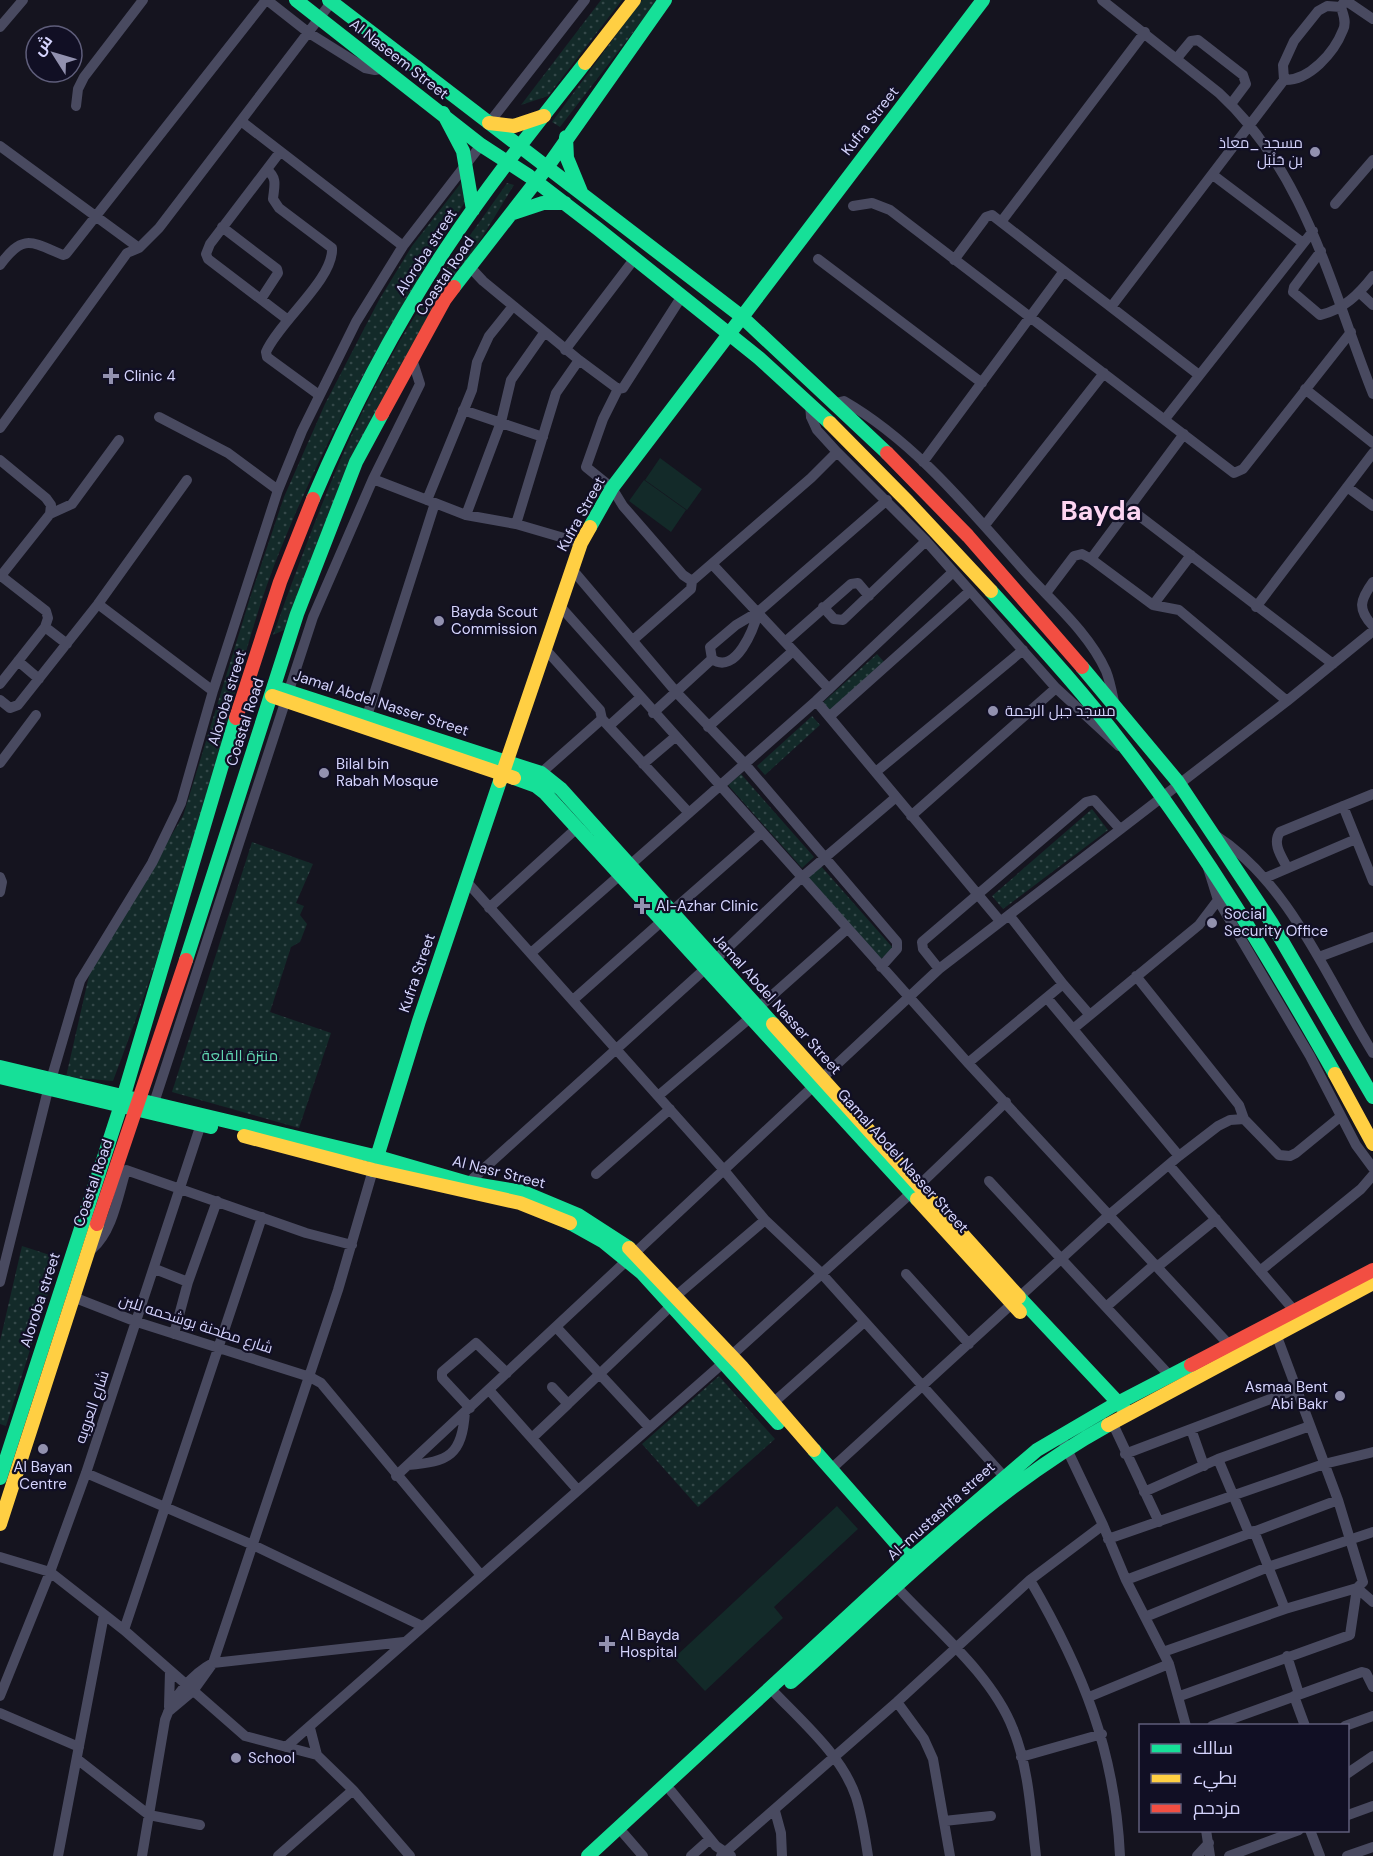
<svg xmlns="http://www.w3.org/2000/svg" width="1373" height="1856" viewBox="0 0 1373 1856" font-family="'DM Sans',Cairo,sans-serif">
	<defs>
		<pattern id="park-dots" width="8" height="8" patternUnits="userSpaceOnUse" patternTransform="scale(1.5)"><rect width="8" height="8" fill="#132a29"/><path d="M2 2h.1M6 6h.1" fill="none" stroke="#344849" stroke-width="1.8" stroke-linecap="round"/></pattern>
	</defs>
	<rect width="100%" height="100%" fill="#15141f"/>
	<path fill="#132a29" d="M660 458 702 489 687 510 645 480Z
		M644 480 686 510 671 532 629 501Z
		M837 1506 858 1529 774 1607 783 1618 705 1691 674 1658Z"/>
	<path fill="url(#park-dots)" d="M601 0H622L548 96 521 105Z
		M642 0H658L560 127 552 122Z
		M461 183 465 202C396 313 330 426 281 548 245 636 227 731 201 823 175 910 145 996 113 1081L66 1077 91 967 183 816 250 598 284 497 325 404 379 300 412 246Z
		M507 183 514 185 392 385 284 630 273 635C312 527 352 417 413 319 442 272 476 228 507 183Z
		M877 654 885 663 829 713 821 704Z
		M812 716 820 725 765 775 757 766Z
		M741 774 814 857 802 868 728 785Z
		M1092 809 1108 830 1003 909 992 896Z
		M252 842 313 864 296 903 304 906 300 915 307 924 300 942 291 947 270 1012 331 1033 299 1128 172 1092Z
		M820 865 893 948 881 959 807 876Z
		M22 1246 59 1258 6 1426 0 1424V1341Z
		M719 1376 775 1439 698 1507 642 1444Z"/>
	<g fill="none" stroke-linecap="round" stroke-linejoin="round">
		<path stroke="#494a60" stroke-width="10" d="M267 0 309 33 365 68 375 70 384 68
			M1102 0 1219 93C1306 173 1331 288 1373 394
			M1345 0 1373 19
			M0 27 23 0
			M1177 58 1191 41 1198 40 1243 75 1246 84 1231 104
			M1284 80 1283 65 1294 41 1318 11 1327 6 1341 7
			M76 106 78 89 84 77 143 0
			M241 121 403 246
			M489 123 585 0
			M0 146 139 248
			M280 152 210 244 206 254 208 259 288 320
			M267 170C278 178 274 187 273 199L279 208 332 248C334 279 279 322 266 352L267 357 319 395
			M1213 175 1303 243
			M1335 204 1373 160
			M853 206 872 203 890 210 1234 473 1243 469 1351 332
			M1001 222 1145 32
			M222 227 277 269 278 273 261 299
			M1321 251 1294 287 1293 292 1320 315C1343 310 1359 294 1373 276
			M818 259 982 383
			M954 260 986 217 992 215 1064 271
			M0 265C23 234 30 241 63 255L66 254 266 0
			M469 266 483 281 579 360 556 393 516 524
			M1360 293 1373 305
			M682 296 623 388 618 389 603 419 586 467 612 488 623 506 683 575 692 581
			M1111 307 1199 375
			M565 350 635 258
			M579 360 618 389
			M1305 389 1373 443
			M836 403 844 401C917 443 973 514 1029 576 1056 605 1090 635 1106 671 1110 681 1112 692 1114 702
			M810 404 811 417 817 430 837 452 926 541 1056 688 1119 746
			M463 410 543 437
			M159 417 228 453 278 490
			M1165 419 1313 231
			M0 428 127 253 139 248 159 228 333 0
			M0 460 46 498 51 505 50 514 0 577
			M923 462 1064 271 1111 307 1284 80C1309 81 1334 53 1343 30 1347 22 1343 14 1341 7L1345 0
			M373 479 466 515 516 524 581 543
			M1347 487 1373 506
			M427 500 472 390 477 362 489 336 513 306
			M1129 508 1333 664
			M50 514 72 504 119 440
			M466 515 501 422 511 380 544 333
			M985 525 1104 373
			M1091 559 1153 605 1179 610 1287 701
			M712 564 829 689
			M571 568 677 693 744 763 897 942V949L881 967
			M1 576 46 611 48 618 45 627 67 644
			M1373 582C1360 600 1357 609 1373 626
			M1046 593 1074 556 1082 554 1091 559 1184 434
			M98 604 213 691
			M559 605 968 1063 1233 1349
			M1153 605 1191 555
			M823 607 834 619 843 620 926 541
			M1256 607 1373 453
			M758 612C754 628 736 676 712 659L710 647 736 625 758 612 887 500
			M633 640 691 589 692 581 811 478 837 452
			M785 642 851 584 858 583 869 596
			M547 651 600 710 602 719 689 813
			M18 661 39 679
			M0 684 45 627
			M0 700 10 708 18 705 98 604 187 480
			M816 701 1000 921
			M653 713 712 659
			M367 716 435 503
			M830 716 970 591
			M609 726 640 698
			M708 727 793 651
			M0 763 36 715
			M643 764 675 737
			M877 771 1023 650
			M541 773 602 719
			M1343 806 1373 881
			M911 816 1056 688
			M1215 835C1290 883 1327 979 1373 1053
			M630 865 816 701 953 572
			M1287 867C1281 856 1272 843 1280 832L1373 794
			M1208 868 1218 900 1310 1056 1356 1145 1373 1168
			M0 877 2 882 0 892
			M1265 878 1356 839
			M466 881 723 1169 765 1220 821 1273 1009 1482
			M489 908 577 828
			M672 911 761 833
			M1009 915 1063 984
			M531 953 620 875
			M1319 957 1373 937
			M715 960 801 878 895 798
			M939 969 923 949 922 942 1086 802 1094 800 1120 829
			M1136 976 1239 1105 1244 1119 1279 1155 1290 1156 1296 1153 1340 1117
			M1047 998 1179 1156
			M573 1000 662 921
			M758 1008 847 929
			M1073 1029 1199 925 1218 900
			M968 1063 1063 984 1089 1014
			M658 1096 750 1018
			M152 1109 313 617 373 479 420 384 412 359
			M1169 1165 1298 1315
			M596 1174 670 1109
			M989 1181 1170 1376
			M468 1183 705 969
			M92 1249C113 1231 118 1195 126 1170L306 1233 352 1245
			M1157 1267 1216 1219
			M155 1269 188 1282
			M1260 1271 1361 1189 1373 1175
			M906 1274 969 1344
			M0 1282 48 1090 80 981 152 863 181 803 213 691 278 490 302 431 356 322 403 246 481 145
			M676 1296 765 1220
			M73 1297 137 1322 310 1377 321 1383 480 1574
			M1106 1307 1155 1264
			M556 1327 648 1426
			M174 1334 188 1282 217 1201
			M552 1387 568 1404 671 1306
			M489 1390 577 1489
			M773 1403 863 1323
			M470 1408 442 1378V1372L476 1343 507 1373
			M1112 1422 1159 1522
			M1191 1429 1204 1466
			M532 1438 568 1404
			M1064 1443 1103 1525 1126 1580 1169 1664 1186 1726
			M1125 1454 1297 1389
			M1218 1459 1249 1533
			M408 1465C449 1462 462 1455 465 1412
			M830 1470 1109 1215 1179 1156 1218 1126 1230 1120 1244 1119
			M86 1473 253 1545 422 1626
			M396 1476 939 969 1287 701 1373 631
			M1144 1492 1218 1459 1310 1426
			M1254 1531 1285 1609
			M1108 1539 1324 1464 1373 1452
			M0 1557 50 1572 124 1630 245 1736 317 1755
			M1030 1580C1083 1671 1115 1750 1120 1856
			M1126 1580 1338 1500
			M894 1584C933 1627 992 1674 1013 1729 1029 1768 1031 1815 1036 1856
			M1357 1588 1373 1602
			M1145 1617 1268 1567 1373 1532
			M124 1630 262 1217
			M1163 1652 1285 1609 1357 1588 1363 1582 1338 1500 1276 1334
			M1287 1656 1299 1694
			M770 1688C800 1720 842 1755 856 1797 862 1816 865 1836 868 1856
			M0 1696 50 1572 86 1473 201 1124
			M1180 1696 1350 1635 1357 1588
			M1294 1696 1305 1726
			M1089 1697 1169 1664
			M897 1702 924 1739 933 1759 950 1856
			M169 1707 170 1671
			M168 1712 193 1691 213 1663 338 1290 373 1170
			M0 1713 79 1747
			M1212 1726 1362 1672 1366 1673 1373 1687
			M1345 1726 1373 1716
			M310 1728 317 1755 353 1790 410 1856
			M286 1747 723 1363 910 1194 1006 1102
			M1021 1757 1102 1734
			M77 1759 149 1815 200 1825
			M1348 1773 1373 1756
			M671 1791 716 1846 731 1856
			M775 1811 781 1833 782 1856
			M1348 1815 1373 1806
			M944 1821 991 1816
			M1206 1830 1210 1856
			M1310 1830 1320 1856
			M624 1834 643 1856
			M58 1856 104 1615
			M142 1856 165 1720C173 1697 192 1674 213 1663L404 1642
			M278 1856 353 1790
			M691 1856 710 1839
			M721 1856 897 1702 1030 1580 1103 1525
			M1197 1856 1209 1843
			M1229 1856 1299 1830
			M1347 1856 1373 1847"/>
		<path stroke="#16e098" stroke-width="14" d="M296 0 481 145 529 176 598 229 759 358 830 423
			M329 0 741 316 887 453
			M443 113 463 151 473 210
			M566 137 567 158 581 192
			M513 213 543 203H565
			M454 287 548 166 665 0
			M313 499C350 412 393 329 445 250 488 185 537 124 585 63
			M590 527 612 488 983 0
			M991 591C1037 642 1083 692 1124 746 1204 849 1271 961 1335 1074
			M1082 667 1178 782 1271 922 1373 1097
			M274 687 541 773 561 789 773 1024
			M514 778 536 786 545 793 917 1199
			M186 960 297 614 356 462 382 414
			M0 1067 378 1157 468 1183 523 1192 578 1215 629 1248
			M0 1077 211 1127
			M373 1170 419 1021 500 781
			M570 1223 604 1242 642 1273 778 1423
			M1019 1297 1126 1411
			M814 1450 910 1559 920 1563
			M0 1478 121 1105 236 718
			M791 1682C892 1592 988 1491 1108 1425
			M588 1856 910 1559 1037 1450 1112 1406 1191 1365"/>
		<path stroke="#ffcf43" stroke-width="14" d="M585 63 634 0
			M489 123 514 126 544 116
			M830 423 908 502 991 591
			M272 696 514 778
			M500 781 581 543 590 527
			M773 1024 1019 1297
			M1335 1074 1373 1144
			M244 1136 373 1170 520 1203 570 1223
			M917 1199 1020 1312
			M629 1248 742 1367 814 1450
			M1108 1425 1373 1283
			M0 1524 97 1224"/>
		<path stroke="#f24e42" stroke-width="14" d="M382 414 445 299 454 287
			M887 453 968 536 1082 667
			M236 718 280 582 313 499
			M97 1224 186 960
			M1191 1365 1373 1270"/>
	</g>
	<g fill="#9291af" stroke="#110f24" stroke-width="2">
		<circle cx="1315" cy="152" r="6"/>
		<path d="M108 367h6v6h6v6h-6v6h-6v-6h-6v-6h6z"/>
		<circle cx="439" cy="621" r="6"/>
		<circle cx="993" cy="711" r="6"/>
		<circle cx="324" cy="773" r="6"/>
		<path d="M639 897h6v6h6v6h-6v6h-6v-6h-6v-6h6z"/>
		<circle cx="1212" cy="923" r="6"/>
		<circle cx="1340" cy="1396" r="6"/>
		<circle cx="43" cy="1449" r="6"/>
		<path d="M604 1635h6v6h6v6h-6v6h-6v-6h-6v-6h6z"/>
		<circle cx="236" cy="1758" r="6"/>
	</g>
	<g text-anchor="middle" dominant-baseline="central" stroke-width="4.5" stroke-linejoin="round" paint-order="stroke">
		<g font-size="15" fill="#d5d4fd" stroke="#110f24">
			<text transform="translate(399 59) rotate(38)">Al Naseem Street</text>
			<text transform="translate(870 121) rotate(-52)">Kufra Street</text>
			<text transform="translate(426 252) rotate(-57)">Aloroba street</text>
			<text transform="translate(445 276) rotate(-56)">Coastal Road</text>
			<text transform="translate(581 514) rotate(-61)">Kufra Street</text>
			<text transform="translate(227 698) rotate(-73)">Aloroba street</text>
			<text transform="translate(381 703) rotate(18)">Jamal Abdel Nasser Street</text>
			<text transform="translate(245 722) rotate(-72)">Coastal Road</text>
			<text transform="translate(417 973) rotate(-71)">Kufra Street</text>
			<text transform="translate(777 1004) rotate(48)">Jamal Abdel Nasser Street</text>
			<text transform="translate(903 1161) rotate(48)">Gamal Abdel Nasser Street</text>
			<text transform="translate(499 1172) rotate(14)">Al Nasr Street</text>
			<text transform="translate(93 1183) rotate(-71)">Coastal Road</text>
			<text transform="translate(40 1300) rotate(-72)">Aloroba street</text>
			<text transform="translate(196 1324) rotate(18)">شارع مطحنة بوشحمه للبن</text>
			<text transform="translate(92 1407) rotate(-71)">شارع العروبه</text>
			<text transform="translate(941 1511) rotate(-42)">Al-mustashfa street</text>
		</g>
		<g font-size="15" fill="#d5d4fd" stroke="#110f24" text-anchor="start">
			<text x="1303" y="143" text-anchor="end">مسجد _معاذ<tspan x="1303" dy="17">بن حَنْبَل</tspan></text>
			<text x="124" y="376">Clinic 4</text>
			<text x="451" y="612">Bayda Scout<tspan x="451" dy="17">Commission</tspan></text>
			<text x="1005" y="711">مسجد جبل الرحمة</text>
			<text x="336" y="764">Bilal bin<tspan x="336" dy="17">Rabah Mosque</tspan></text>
			<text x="656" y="906">Al-Azhar Clinic</text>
			<text x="1224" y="914">Social<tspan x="1224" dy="17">Security Office</tspan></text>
			<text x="1328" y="1387" text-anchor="end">ِAsmaa Bent<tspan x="1328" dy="17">Abi Bakr</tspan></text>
			<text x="43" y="1467" text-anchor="middle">Al Bayan<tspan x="43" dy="17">Centre</tspan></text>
			<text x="620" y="1635">Al Bayda<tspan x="620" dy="17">Hospital</tspan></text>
			<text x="248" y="1758">School</text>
		</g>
		<g font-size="15" fill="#62dbb4" stroke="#110f24">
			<text x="240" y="1056">منتزة القلعة</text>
		</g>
		<g font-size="27" font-weight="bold" fill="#fdd5f2" stroke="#110f24">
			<text x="1101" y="510">Bayda</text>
		</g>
	</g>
	<rect x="1139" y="1724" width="210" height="108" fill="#110f24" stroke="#5f5e7b" stroke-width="1.5"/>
	<rect x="1151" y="1744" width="30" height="9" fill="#16e098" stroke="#5f5e7b" stroke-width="1.5"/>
	<text x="1193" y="1754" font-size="18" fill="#d5d4fd">سالك</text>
	<rect x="1151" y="1774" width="30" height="9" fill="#ffcf43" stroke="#5f5e7b" stroke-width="1.5"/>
	<text x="1193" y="1784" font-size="18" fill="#d5d4fd">بطيء</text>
	<rect x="1151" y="1804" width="30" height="9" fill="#f24e42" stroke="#5f5e7b" stroke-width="1.5"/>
	<text x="1193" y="1814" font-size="18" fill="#d5d4fd">مزدحم</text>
	<g transform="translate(54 54) rotate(307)"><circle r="28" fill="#110f24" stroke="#5f5e7b" stroke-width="1.5"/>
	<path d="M0-4.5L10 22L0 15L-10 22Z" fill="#9291af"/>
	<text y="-9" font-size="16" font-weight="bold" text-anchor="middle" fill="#d5d4fd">ش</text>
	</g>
</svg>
